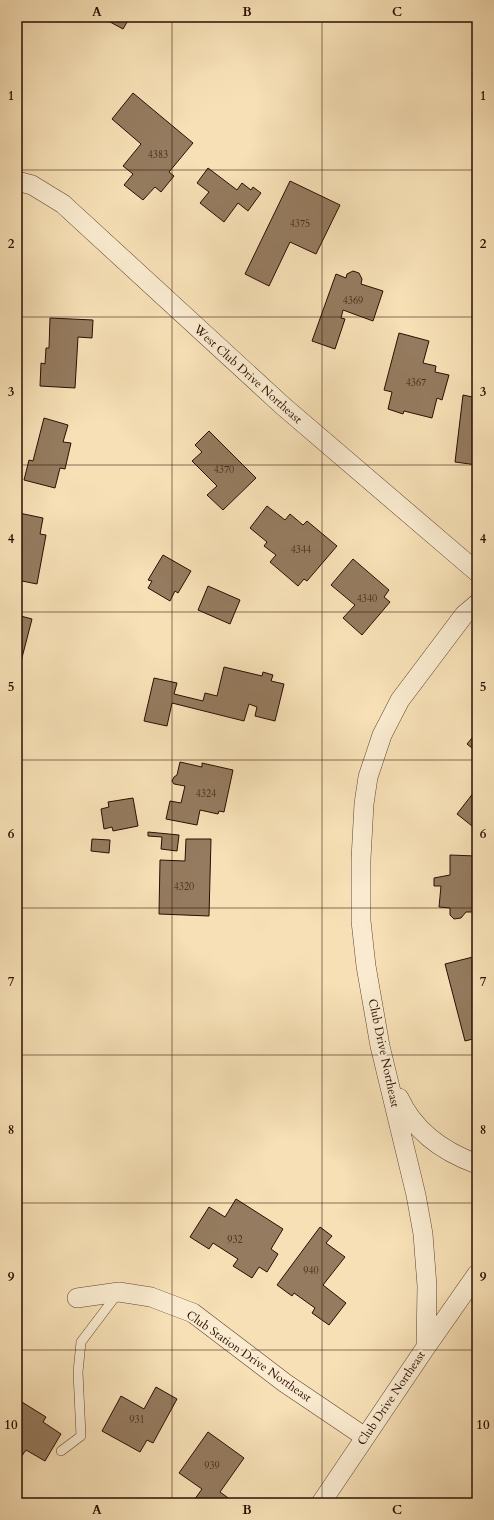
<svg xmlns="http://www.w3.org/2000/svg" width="494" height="1520" viewBox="0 0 494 1520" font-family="Cardo,serif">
	<rect width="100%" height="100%" fill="#f7e0b6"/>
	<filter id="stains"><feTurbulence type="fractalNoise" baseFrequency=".005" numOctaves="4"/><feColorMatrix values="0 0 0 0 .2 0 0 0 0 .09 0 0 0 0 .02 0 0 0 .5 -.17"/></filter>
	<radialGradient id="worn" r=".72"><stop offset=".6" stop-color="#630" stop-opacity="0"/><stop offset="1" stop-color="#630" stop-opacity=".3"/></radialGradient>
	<path fill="#957b5f" stroke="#2b0e00" d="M101 17H130L123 29Z
		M133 93 193 143 169 172 174 176 161 192 155 187 143 200 124 185 133 174 123 166 141 144 112 119Z
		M208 168 237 190 242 183 251 190 253 187 261 193 248 211 238 203 224 222 200 203 209 192 197 183Z
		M290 181 340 205 316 254 290 242 269 286 245 274Z
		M353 271 359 273 362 279 361 284 383 291 373 321 343 310 341 318 345 319 335 349 312 341 336 274 346 278 347 274Z
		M50 318 93 320 92 338 78 337 75 388 40 386 41 363 45 364 46 348H49Z
		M399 333 429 341 423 363 436 366 435 372 449 375 442 400 437 398 432 418 404 411 403 414 388 409 392 392 384 390Z
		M463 395 477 398V465L455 462Z
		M44 418 68 425 63 442 71 443 65 469 60 468 55 488 24 480 29 460 33 461Z
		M209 431 256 478 223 510 207 495 217 486 192 461 202 452 195 445Z
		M267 506 285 520 290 514 303 525 307 521 337 546 307 581 304 579 298 586 270 562 276 555 264 546 267 542 250 528Z
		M19 513 43 518 40 534 46 535 37 584 17 580V525Z
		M163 555 191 571 178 593 175 591 170 601 148 588 152 581 148 580Z
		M353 559 389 590 384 597 390 602 362 635 343 618 355 605 331 585Z
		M208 586 240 600 230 624 198 610Z
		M17 615 32 619 17 677Z
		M224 667 262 676 263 672 273 675 271 681 284 684 275 721 255 716 257 707 249 704 244 721 172 703 167 726 144 721 154 678 177 683 174 694 203 701 205 693 217 696Z
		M477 732V752L467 744Z
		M180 762 202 767V763L233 770 224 812 219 811 218 814 200 810 197 825 166 819 170 801 181 803 185 786 174 784 172 781 174 777 177 775Z
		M474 792 477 794V830L457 814Z
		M133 798 138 826 113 831 112 827 104 829 101 809 109 807 108 802Z
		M148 832 179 835 177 851 161 849 162 837 148 836Z
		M92 839 110 840 109 853 91 851Z
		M186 839H211L209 916 159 914 160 860 185 861Z
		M450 855 476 856 477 914V912H466L461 918 454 919 450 915V908L439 907 441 886H434V878L450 875Z
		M477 956V1038L465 1041 445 964Z
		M236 1199 283 1229 271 1249 278 1254 267 1272 259 1267 252 1278 233 1266 238 1259 213 1243 209 1249 190 1237 209 1207 225 1217Z
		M320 1227 332 1236 326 1243 345 1257 323 1285 346 1303 329 1325 312 1313 315 1308 294 1293 292 1296 277 1285Z
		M156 1387 177 1399 153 1443 147 1440 140 1452 102 1431 121 1396 144 1409Z
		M17 1399 46 1417 43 1422 61 1434 45 1461 26 1450 21 1457 17 1454Z
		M208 1432 244 1458 220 1492 231 1500 229 1503H192L202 1489 179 1473Z"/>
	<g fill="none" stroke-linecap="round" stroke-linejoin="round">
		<g stroke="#5e422e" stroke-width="10">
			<path id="lane" d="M61 1451 81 1436 78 1372 81 1342 118 1293"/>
		</g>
		<g stroke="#5e422e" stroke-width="20">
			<path id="street" d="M17 181 32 185 63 204 283 406 477 572
				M399 1098C414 1131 444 1152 477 1164
				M77 1298 119 1292 151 1297 193 1313 285 1383 365 1437
				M426 1347 477 1274
				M321 1503 426 1347 427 1286 423 1234 416 1195 380 1046 366 966 361 921V859L364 804 368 777 382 735 400 700 464 615 477 604"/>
		</g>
		<use href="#lane" stroke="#faebd0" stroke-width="9"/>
		<use href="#street" stroke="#faebd0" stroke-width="19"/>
	</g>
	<path fill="none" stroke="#2b0e00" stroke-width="1" stroke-opacity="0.55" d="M172 17V1503M322 17V1503M17 170H477M17 317H477M17 465H477M17 612H477M17 760H477M17 908H477M17 1055H477M17 1203H477M17 1350H477"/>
	<g text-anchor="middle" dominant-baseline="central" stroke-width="4" stroke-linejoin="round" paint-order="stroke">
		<g font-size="10" fill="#462918">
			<text x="158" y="155">4383</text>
			<text x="300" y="224">4375</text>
			<text x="353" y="301">4369</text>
			<text x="416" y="383">4367</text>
			<text x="224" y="470">4370</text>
			<text x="301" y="550">4344</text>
			<text x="367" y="599">4340</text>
			<text x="206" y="794">4324</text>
			<text x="184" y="887">4320</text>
			<text x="235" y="1240">932</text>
			<text x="311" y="1271">940</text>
			<text x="137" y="1420">931</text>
			<text x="212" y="1466">939</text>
		</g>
		<g font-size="12" fill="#2b0e00" stroke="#faebd0">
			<text transform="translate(248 374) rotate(42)">West Club Drive Northeast</text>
			<text transform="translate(384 1053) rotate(78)">Club Drive Northeast</text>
			<text transform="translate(249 1356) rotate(35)">Club Station Drive Northeast</text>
			<text transform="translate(391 1398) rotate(-56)">Club Drive Northeast</text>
		</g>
	</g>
	<rect width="494" height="1520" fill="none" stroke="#f7e0b6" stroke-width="44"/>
	<rect x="22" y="22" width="450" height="1476" fill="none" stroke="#2b0e00" stroke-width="1.5"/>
	<g font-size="13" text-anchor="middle" font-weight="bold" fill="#2b0e00">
		<text x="97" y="16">A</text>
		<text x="247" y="16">B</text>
		<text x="397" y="16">C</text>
		<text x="11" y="100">1</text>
		<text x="483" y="100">1</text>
		<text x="11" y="248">2</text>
		<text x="483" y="248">2</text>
		<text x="11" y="396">3</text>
		<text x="483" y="396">3</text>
		<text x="11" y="543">4</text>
		<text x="483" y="543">4</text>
		<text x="11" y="691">5</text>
		<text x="483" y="691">5</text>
		<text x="11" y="838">6</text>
		<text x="483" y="838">6</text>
		<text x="11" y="986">7</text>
		<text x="483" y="986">7</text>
		<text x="11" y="1134">8</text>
		<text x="483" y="1134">8</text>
		<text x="11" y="1281">9</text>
		<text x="483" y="1281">9</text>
		<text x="11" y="1429">10</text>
		<text x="483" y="1429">10</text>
		<text x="97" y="1514">A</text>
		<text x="247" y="1514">B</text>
		<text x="397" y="1514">C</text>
	</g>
	<rect width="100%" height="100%" filter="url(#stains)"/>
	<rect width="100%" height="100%" fill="url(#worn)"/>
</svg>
